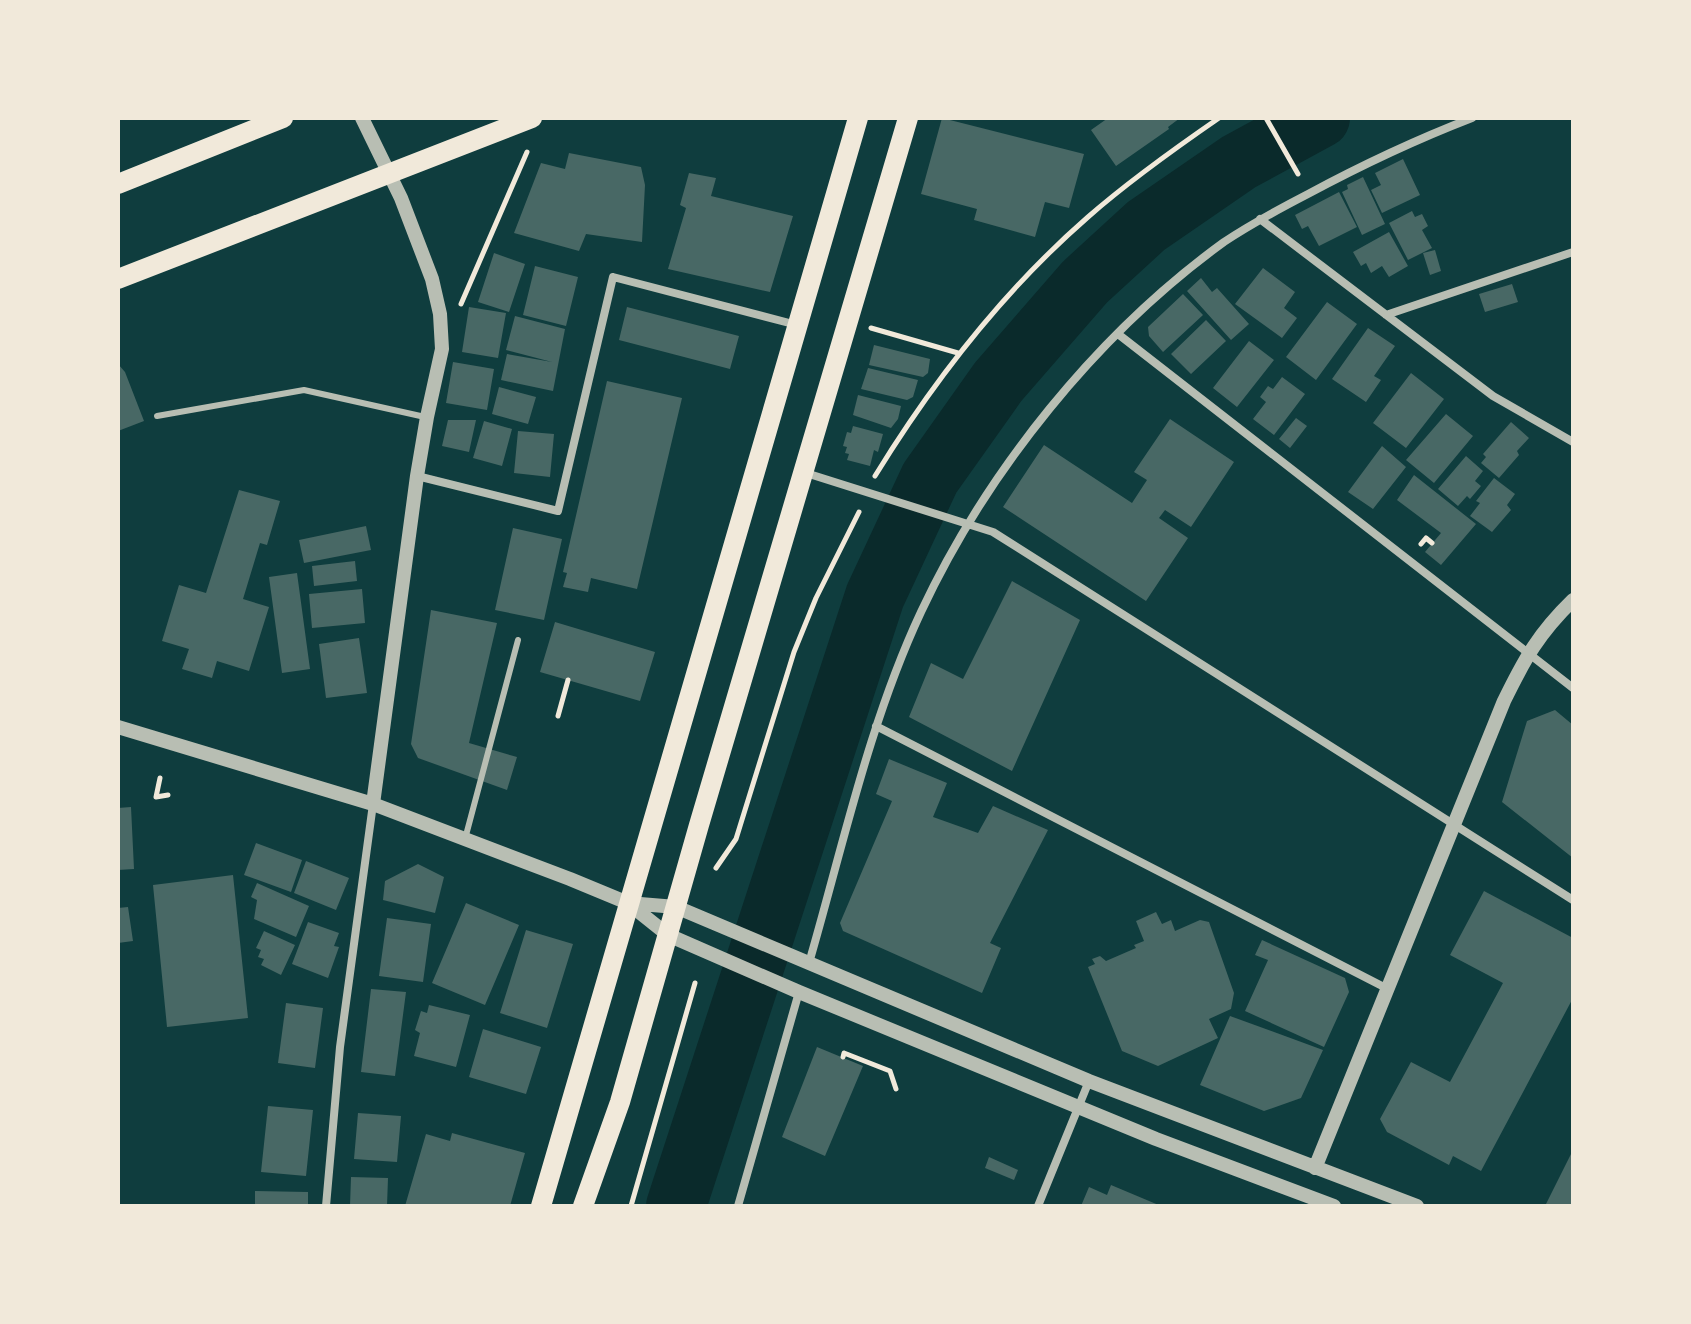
<svg xmlns="http://www.w3.org/2000/svg" width="1691" height="1324" viewBox="0 0 1691 1324" font-family="'Noto Sans',sans-serif">
	<rect width="100%" height="100%" fill="#0f3d3e"/>
	<g fill="none" stroke-linecap="round" stroke-linejoin="round">
		<path stroke="#0a2a2b" stroke-width="60" d="M676 1206 875 596 930 478 998 382 1085 282 1146 226 1239 162 1320 118"/>
	</g>
	<path fill="#486865" d="M942 118 1084 154 1069 208 1045 202 1035 237 974 220 977 209 921 194Z
		M1108 118H1180L1168 127 1169 129 1116 166 1091 130Z
		M569 153 641 167 645 185 642 242 586 234 579 251 514 233 541 163 565 169Z
		M1403 159 1420 195 1382 213 1371 190 1381 185 1375 173Z
		M689 173 716 178 711 196 793 216 770 292 668 269 686 208 680 205Z
		M1363 177 1385 224 1362 235 1342 192 1348 189 1347 185Z
		M1339 192 1357 227 1319 246 1308 226 1302 229 1295 215Z
		M1412 211 1415 217 1422 214 1428 226 1422 230 1432 248 1408 260 1389 223Z
		M1389 232 1408 266 1389 277 1382 266 1371 273 1366 263 1361 266 1353 252Z
		M1435 250 1441 271 1430 275 1423 253Z
		M494 253 525 264 509 312 478 302Z
		M535 266 578 277 566 326 523 315Z
		M1263 268 1295 292 1284 308 1297 318 1282 338 1235 304Z
		M1201 278 1212 292 1217 288 1249 324 1231 340 1187 291Z
		M1512 284 1518 302 1485 312 1479 294Z
		M1183 294 1203 315 1163 352 1149 336 1148 327Z
		M1327 302 1357 324 1316 380 1286 357Z
		M469 307 506 313 498 358 462 352Z
		M627 307 739 336 730 369 619 340Z
		M515 316 565 329 553 391 501 380 507 354 552 362 506 350Z
		M1206 320 1226 341 1191 374 1171 354Z
		M1368 328 1395 346 1374 376 1381 380 1366 402 1332 379Z
		M1249 341 1274 360 1237 407 1213 388Z
		M874 345 930 359 928 373 923 377 869 365Z
		M453 362 494 369 487 410 446 403Z
		M118 364 125 372 144 421 118 431Z
		M868 368 918 380 913 397 907 400 861 389Z
		M1411 373 1444 399 1406 448 1373 423Z
		M1282 377 1305 394 1274 435 1253 419 1266 402 1260 397 1268 386 1273 389Z
		M607 381 682 398 637 589 591 578 588 592 563 587 567 573 563 572Z
		M499 387 536 397 528 424 492 414Z
		M858 395 901 406 898 419 891 428 853 415Z
		M1446 414 1473 436 1434 483 1406 460Z
		M1296 418 1307 426 1290 448 1279 439Z
		M1170 419 1234 462 1191 527 1165 510 1159 518 1188 538 1146 601 1003 507 1044 445 1132 503 1147 480 1134 472Z
		M448 420H476L469 452 442 446Z
		M484 421 512 429 502 466 473 458Z
		M1511 422 1529 438 1517 451 1519 455 1499 478 1481 463 1486 457 1483 454Z
		M853 426 883 434 878 452 874 450 870 466 847 460 849 454 845 453 847 447 843 446 847 432 851 433Z
		M518 431 554 434 550 477 514 473Z
		M1382 446 1406 467 1373 509 1348 492Z
		M1466 456 1483 471 1475 481 1481 486 1470 499 1467 496 1458 506 1438 489Z
		M1414 475 1476 524 1441 565 1425 552 1441 533 1397 500Z
		M1494 478 1515 494 1507 505 1511 510 1492 532 1470 516 1480 503 1476 501Z
		M239 490 280 501 267 545 260 543 243 599 269 607 249 671 217 661 212 678 182 669 189 649 162 641 179 585 206 593Z
		M366 526 371 550 304 563 299 540Z
		M513 528 562 539 544 620 495 610Z
		M355 561 357 581 314 586 312 566Z
		M297 573 310 669 282 673 269 577Z
		M1012 581 1080 620 1012 771 909 717 931 663 963 679Z
		M362 589 365 623 312 628 309 594Z
		M431 610 497 623 469 743 517 757 507 790 418 758 411 744Z
		M555 622 655 652 640 701 540 672Z
		M359 638 367 693 326 698 319 644Z
		M1555 710 1573 725V858L1502 802 1527 721Z
		M889 759 947 783 933 817 978 833 993 806 1048 830 990 943 1001 948 982 993 843 931 840 923 892 801 876 794Z
		M131 807 134 869 118 870V808Z
		M256 843 302 860 291 892 244 875Z
		M306 861 349 878 336 910 294 893Z
		M418 864 444 877 435 913 383 900 385 881Z
		M233 875 248 1018 167 1027 153 885Z
		M257 883 309 906 296 937 254 919 257 900 251 897Z
		M1484 891 1573 938V998L1481 1171 1453 1156 1449 1165 1387 1132 1380 1119 1411 1062 1450 1082 1503 983 1450 955Z
		M466 903 519 925 485 1005 432 983Z
		M128 907 133 941 118 943V908Z
		M1156 912 1162 924 1171 920 1175 931 1200 920 1209 922 1234 993 1231 1009 1209 1019 1218 1038 1158 1066 1122 1051 1088 967 1095 964 1092 959 1100 956 1106 961 1136 948 1134 945 1144 941 1136 921Z
		M387 918 431 924 423 982 379 976Z
		M308 922 339 933 334 946 339 947 328 978 292 964Z
		M526 930 573 944 547 1028 500 1013Z
		M264 931 295 945 281 975 261 965 264 959 258 957 261 950 256 948Z
		M1262 940 1345 978 1349 992 1324 1047 1245 1011 1268 960 1255 955Z
		M371 989 406 992 395 1076 361 1072Z
		M286 1003 323 1008 315 1068 278 1063Z
		M429 1005 470 1015 456 1067 414 1056 420 1033 415 1030 421 1011 427 1013Z
		M1230 1016 1323 1050 1301 1098 1264 1111 1200 1085Z
		M483 1029 541 1047 526 1094 469 1077Z
		M817 1047 863 1066 825 1156 782 1137Z
		M268 1106 313 1110 306 1176 261 1172Z
		M358 1113 401 1116 397 1162 354 1159Z
		M452 1133 525 1153 510 1206H405L426 1134 450 1141Z
		M1573 1150V1206L1546 1204Z
		M989 1157 1018 1170 1014 1180 985 1168Z
		M351 1177 388 1178 387 1206H350Z
		M1111 1185 1161 1206H1081L1089 1187 1107 1195Z
		M255 1191 308 1192V1206H255Z"/>
	<g fill="none" stroke-linecap="round" stroke-linejoin="round">
		<path stroke="#f1e9da" stroke-width="5" d="M1266 118 1298 174
			M461 304 527 152
			M871 328 958 353
			M875 476C934 380 1003 291 1088 217 1129 181 1174 149 1219 118
			M1421 544 1426 538 1432 543
			M558 716 568 680
			M160 778 156 797 168 795
			M716 868 736 839 794 652 816 598 859 512
			M843 1057 844 1053 890 1071 896 1089
			M631 1206 695 983"/>
		<path stroke="#b8beb3" stroke-width="6" d="M157 416 304 390 425 417
			M465 839 518 640"/>
		<path stroke="#b8beb3" stroke-width="8" d="M1260 219 1493 396 1573 442
			M1386 315 1573 252
			M1118 334 1573 688
			M806 473 993 532 1573 900
			M417 476 558 511 613 277 797 325
			M876 726 1386 988
			M809 963C843 846 869 723 921 612 987 471 1097 334 1224 242 1251 224 1279 209 1308 194 1362 165 1415 140 1472 118
			M326 1206 340 1047 373 804
			M738 1206 799 992
			M1038 1206 1089 1081"/>
		<path stroke="#b8beb3" stroke-width="14" d="M362 118 401 198 432 279 440 314 442 349 427 417 417 476 373 804
			M118 727 373 804 570 879 628 903 668 935 799 992 1156 1139 1334 1206
			M628 903 676 907 1089 1081 1417 1206
			M1315 1168 1504 701C1525 658 1539 633 1573 600"/>
		<path stroke="#f1e9da" stroke-width="20" d="M118 184 283 118
			M118 279 532 118
			M541 1206 858 118
			M583 1206 620 1102 699 825 908 118"/>
	</g>
	<rect width="1691" height="1324" fill="none" stroke="#f1e9da" stroke-width="240"/>
</svg>
